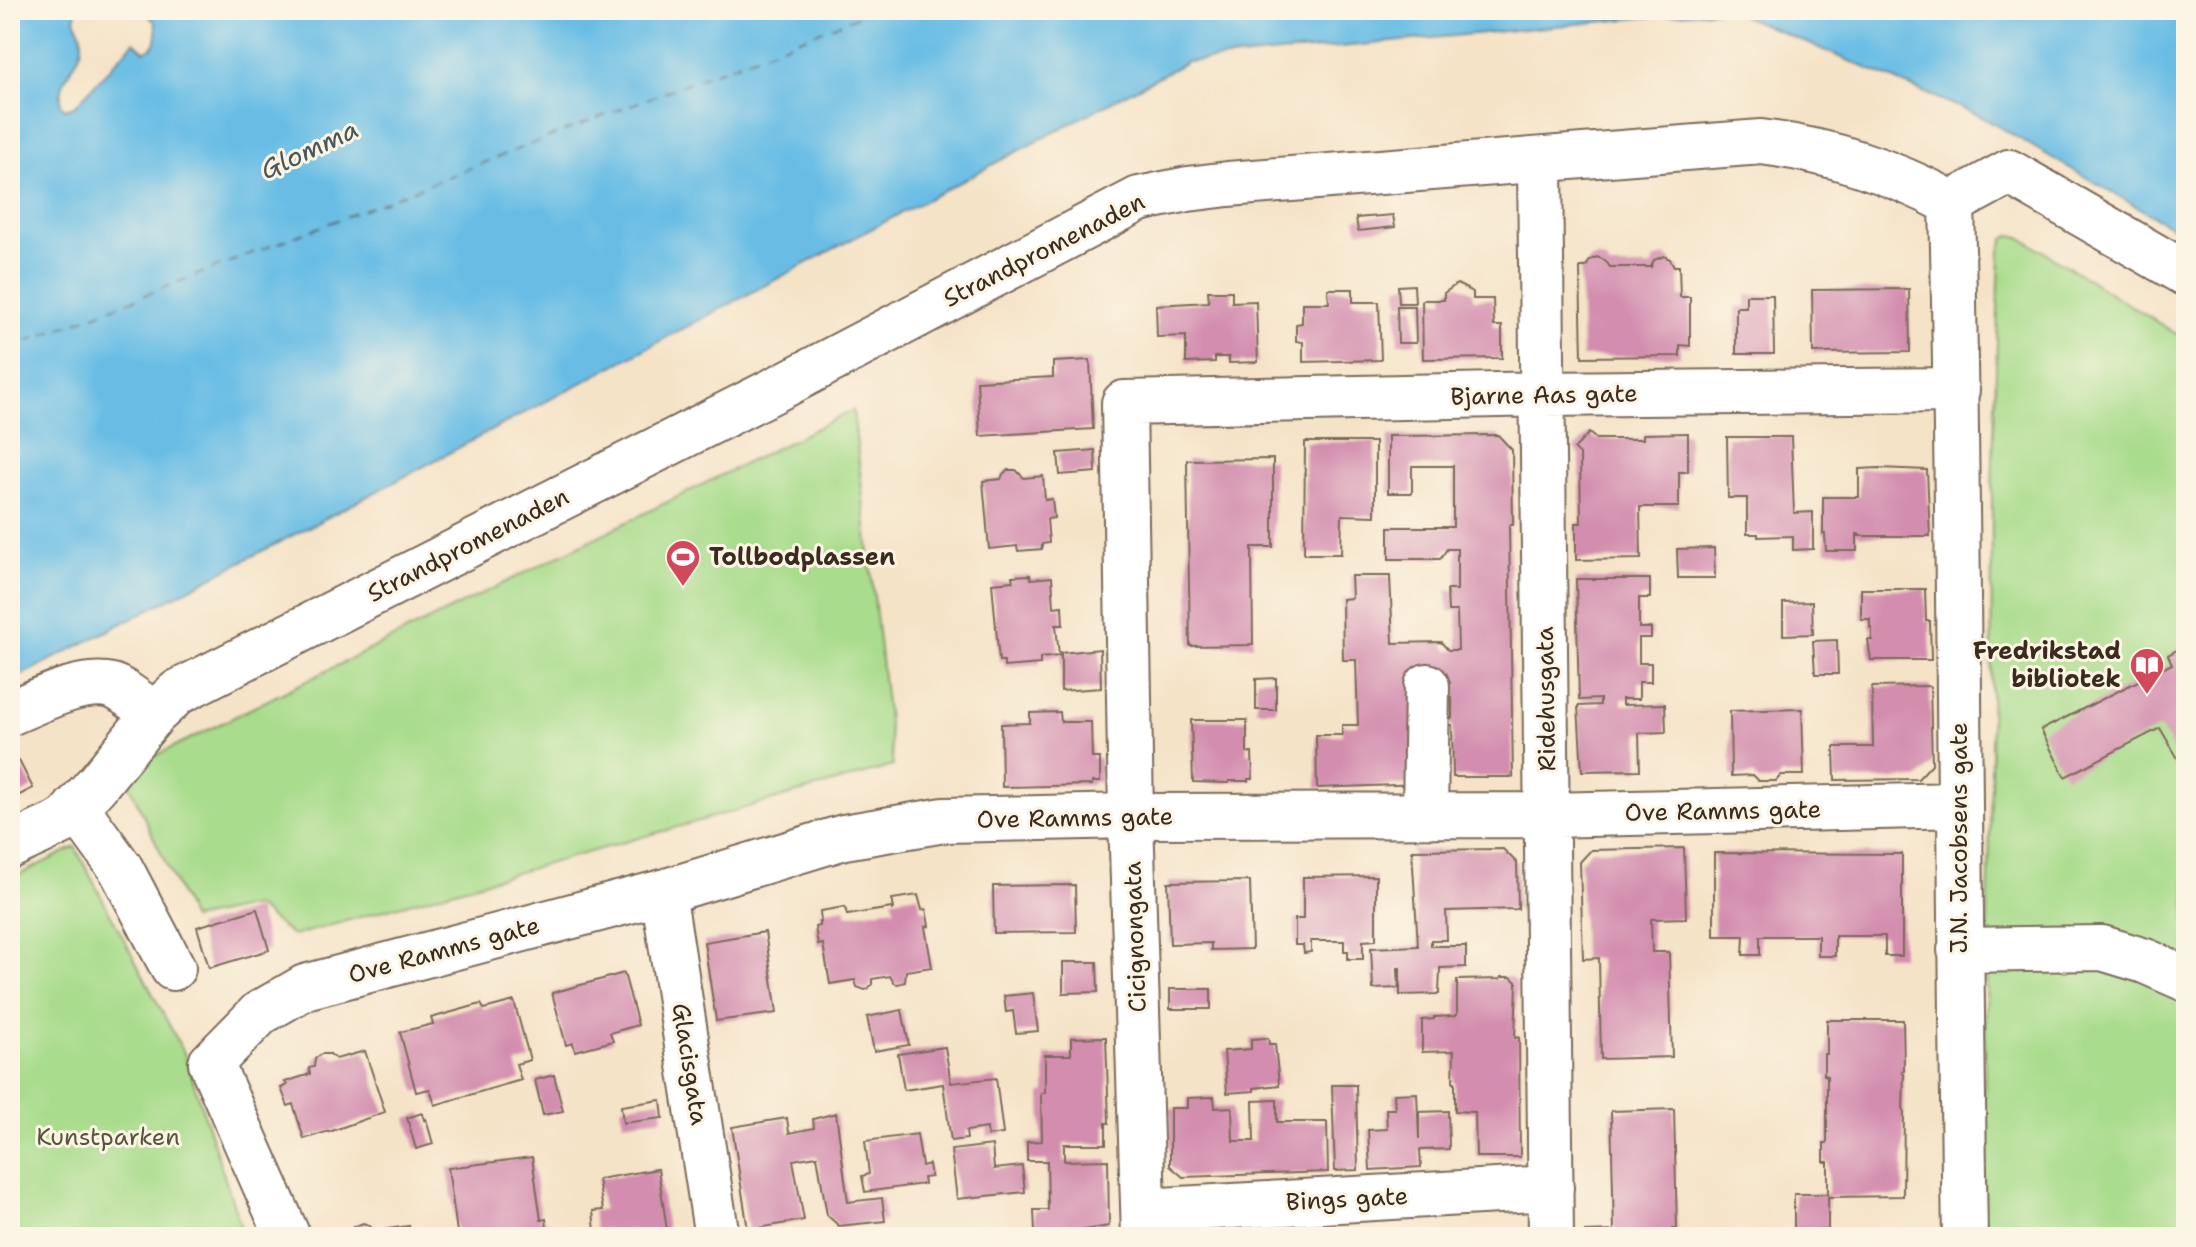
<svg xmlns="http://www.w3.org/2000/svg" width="2196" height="1247" viewBox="0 0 2196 1247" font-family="'Shantell Sans',sans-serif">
	<rect width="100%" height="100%" fill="#fcf5e5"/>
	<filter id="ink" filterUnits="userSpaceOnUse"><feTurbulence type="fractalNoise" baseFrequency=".0125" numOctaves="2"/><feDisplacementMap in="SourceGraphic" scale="16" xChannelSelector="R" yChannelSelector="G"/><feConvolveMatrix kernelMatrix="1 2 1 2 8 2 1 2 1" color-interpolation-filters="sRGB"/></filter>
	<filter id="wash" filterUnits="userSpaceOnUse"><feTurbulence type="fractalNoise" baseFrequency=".006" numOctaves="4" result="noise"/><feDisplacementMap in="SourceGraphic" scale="32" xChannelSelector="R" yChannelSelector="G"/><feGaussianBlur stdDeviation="1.8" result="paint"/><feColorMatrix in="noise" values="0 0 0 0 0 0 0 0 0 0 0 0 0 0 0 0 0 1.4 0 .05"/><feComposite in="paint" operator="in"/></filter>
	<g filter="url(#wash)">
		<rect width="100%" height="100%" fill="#f5e3c8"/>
		<path fill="#a9dc8c" stroke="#728355" stroke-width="2" d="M2012 235 2020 237 2186 340V1237H1981L1991 785 1992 491 2000 251 2004 239Z
			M853 410 893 766 293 936 255 906 192 919 123 772Z
			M75 847 184 1053 244 1237H10V879Z"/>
		<path fill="#69bde5" stroke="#527482" stroke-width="2" d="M10 10H76C73 27 82 28 82 40 84 63 57 74 61 105L65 109 76 105 134 42 144 51C160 48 157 35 155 22L148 15 147 10H1719L1186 62 330 516 18 677H10Z
			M1729 10H2186V235L1980 116Z"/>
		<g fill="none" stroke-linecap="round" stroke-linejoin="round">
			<path stroke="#49565a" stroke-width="2" stroke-dasharray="10 8" stroke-linecap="butt" d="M10 348 874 10"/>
		</g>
		<g id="blocks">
			<path fill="#d38eaf" d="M1393 215 1395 227 1358 231 1356 218Z
				M1664 256 1670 259 1674 266H1679L1680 297H1690V346L1680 345V356L1582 357 1580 267H1586L1590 260 1597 257 1605 260 1610 267H1651L1654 260Z
				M1457 284 1473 292V299H1493L1494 326H1502V358L1423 359 1422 300H1444V293Z
				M1414 285 1415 303H1399L1398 286Z
				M1328 289H1353V302H1379L1381 360 1303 362V342L1296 341V324L1302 323V303H1329Z
				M1909 289 1910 352 1813 353 1812 290Z
				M1208 291H1232V302L1256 301 1258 362 1229 363V357H1215V362L1186 363V336L1157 337 1156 305 1209 302Z
				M1746 295H1773L1774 354H1736V307H1746Z
				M1397 306H1415L1416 343H1398Z
				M1090 360 1093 429 980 436 977 381 1053 377V362Z
				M1589 433 1596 439H1643V434L1688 433V472H1679V507H1640L1641 559 1576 560V523H1581L1580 455 1574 449Z
				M1498 435 1512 450 1513 525H1509L1513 777H1453L1452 725H1443V718H1452V697L1431 685 1421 784 1317 788 1316 735H1342V725H1358L1356 660H1343L1342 599 1352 598 1351 576H1390L1393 643 1441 642 1448 650H1458L1457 611H1448L1447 590H1457V549H1447L1440 559H1389V527H1453V466H1412V493H1388V436Z
				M1727 437H1791L1794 513 1813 512V549L1793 550V536L1758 537V534H1747V498H1728Z
				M1305 442H1375V516L1342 515 1341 554H1304Z
				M1095 450 1096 472 1060 475 1058 453Z
				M1273 459V547H1252L1253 645 1190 646 1187 460Z
				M1879 468 1927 470 1930 536H1859V534H1857V551H1826L1825 534H1823V497H1859V469Z
				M1008 470H1016L1024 478 1043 476 1045 500 1052 499 1054 518 1047 519 1049 543 1042 544V549L1018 551 1017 546 989 549 983 481 1001 479 1003 474Z
				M1714 548 1715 578H1678L1677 549Z
				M1030 575 1031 579 1052 577 1054 607 1062 606 1063 625H1056L1059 656 1040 658V664L1004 667V661H999L992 583 1013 581 1012 576Z
				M1576 579H1650V598H1639V628H1651V638H1639V663H1651V682H1639V699H1622V705L1665 704 1666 732 1639 733 1640 770 1582 771 1578 706 1600 705V699L1579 700Z
				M1861 589H1925L1926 621H1930L1931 660H1871L1868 640H1872V628H1870V619H1861Z
				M1812 602 1813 634 1783 635V603Z
				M1837 640 1838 674H1815L1813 641Z
				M2186 645V772L2160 728 2065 777 2041 730 2172 664 2168 655Z
				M1100 649 1101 688 1061 691V653Z
				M1276 678V710H1256V679Z
				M1930 686 1932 764 1918 779 1835 780 1834 747H1873L1872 687Z
				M1802 709 1804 775H1781L1776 781H1759L1753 775 1731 776 1730 711Z
				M1060 712 1061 722H1091L1092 758H1100V782H1092V785L1002 787 1001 724 1030 723V713Z
				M1191 720H1247V753H1252L1253 779H1248V781H1229V783L1193 782Z
				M10 743 33 788 10 800Z
				M1684 848 1686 918 1651 919 1652 952H1669L1672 1057 1601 1059 1599 958 1583 959 1580 862 1591 850Z
				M1503 849 1517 863 1518 909 1446 911 1447 940H1431V946H1466V967L1440 968 1439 994 1400 995V968H1398L1399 988 1373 989 1371 948 1418 946 1412 850Z
				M1714 853 1902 854V956H1885V936H1835V956H1818V936H1760V955H1743L1744 936H1714Z
				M1376 876V940L1363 941V959H1348V951H1344V941H1311V952L1304 953 1303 945H1295V919H1303V877Z
				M1250 881 1252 949 1211 950V943L1170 944 1168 882Z
				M1075 885 1076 932 994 933 993 886Z
				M918 895 922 910 926 909 929 926 925 927 932 967 906 971 905 982 898 984 894 983 890 976 872 979V984L868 989 865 990 857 987 855 980 830 984 823 944 818 945 815 927 819 926V922H821L820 911 845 907 847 915 892 908V910L894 909 892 899Z
				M257 909 269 950 209 968 197 927Z
				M765 932 777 1013 716 1021 704 942Z
				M1063 962H1097L1098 992 1063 993Z
				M624 973 638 1025 610 1033 613 1041 575 1051 573 1043 566 1045 552 993Z
				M1501 977H1511L1517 983 1515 1038 1519 1037 1520 1157H1476L1475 1112 1455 1111V1082H1453L1454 1051 1422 1052V1020L1434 1019V1017L1454 1016 1457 1014V980L1500 979Z
				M1170 989H1211V1009H1170Z
				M1033 993 1038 1031 1016 1033 1013 1011 1006 1012 1004 996Z
				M514 1001 530 1060 516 1064 521 1080 435 1105 430 1089 416 1092 400 1032 433 1024 431 1018 481 1004 484 1009Z
				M902 1010 909 1045 874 1051 867 1017Z
				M1827 1020H1903L1904 1071 1902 1072 1904 1074 1903 1110H1904L1903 1196 1828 1197V1162H1824V1143H1827V1076L1824 1075V1054H1827Z
				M1106 1037 1109 1123H1106V1144H1064V1161L1108 1160 1109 1226 1048 1236V1232H1035L1034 1210H1048L1047 1161H1027V1142L1042 1141 1041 1093H1045V1055H1071V1038Z
				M1268 1038 1269 1044H1275L1279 1085 1254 1088V1091L1227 1093 1224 1051 1251 1049V1039Z
				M945 1047 951 1083 996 1078 1003 1134 988 1136 987 1128 966 1131 967 1139 951 1141 943 1084 904 1090 898 1054Z
				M365 1051 385 1112 329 1132V1131L304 1139 293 1104 288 1106 281 1088 287 1085 285 1082 310 1074 309 1068 314 1067 315 1059 321 1054H330L336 1059Z
				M554 1075 563 1111 543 1115 535 1080Z
				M1332 1085H1356L1358 1170 1335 1171Z
				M1417 1093 1419 1139V1112L1448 1111 1449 1149 1420 1150 1421 1167 1370 1170 1368 1130 1387 1129 1386 1109H1395L1394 1094Z
				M1214 1097 1215 1108 1232 1107 1233 1141H1254L1253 1101 1277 1100V1122H1327L1328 1172 1183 1177 1170 1166V1108H1187V1098Z
				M661 1100 663 1118 623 1123 621 1106Z
				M1674 1109 1677 1229H1673V1237H1585V1232L1614 1231 1611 1111Z
				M422 1113 424 1120 426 1119 433 1144 416 1149 407 1118Z
				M836 1113 848 1202 882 1198 885 1221 839 1226 827 1215 817 1156 793 1160 804 1220 748 1230 732 1127 787 1118 789 1133 814 1128 813 1119Z
				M917 1134 922 1166 929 1164 931 1177 923 1178 924 1184 865 1192 862 1176 869 1174 865 1141Z
				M992 1145 994 1169 1022 1166 1025 1192 957 1199 951 1150Z
				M532 1157 541 1220 546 1219 548 1237H452V1232H457L448 1168Z
				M658 1169 668 1237H607L606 1230 595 1231 593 1211 603 1210 598 1179Z
				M1794 1194H1828V1230H1794Z
				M363 1223 369 1225 374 1231 409 1226 411 1237H345V1234L350 1233 353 1227Z"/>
		</g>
	</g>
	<g filter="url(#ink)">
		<use href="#blocks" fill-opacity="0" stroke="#7c6b5a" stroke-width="2"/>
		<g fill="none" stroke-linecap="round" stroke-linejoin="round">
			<g stroke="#7c6b5a" stroke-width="48">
				<path id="minor" d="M1540 160 1551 1237
					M1952 203C1960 547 1959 892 1965 1237
					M1952 203 2009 172 2186 274
					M10 713C36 702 82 678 112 686 122 689 144 707 154 714
					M76 807 121 869 173 968
					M1425 815 1427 686
					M10 846 64 821 98 783 154 714 178 692 786 384 1139 199 1188 189 1228 184 1761 142C1831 151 1889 170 1952 203
					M663 892 717 1237
					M1960 950 2102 948 2145 961 2186 979
					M1144 1211 1551 1188
					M288 1237 211 1063 260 1013 305 987 663 892 844 837 944 820 1131 816 1548 815 1959 805
					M1144 1237 1131 816 1124 403 1542 394 1957 390"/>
			</g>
			<use href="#minor" stroke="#fff" stroke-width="44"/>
		</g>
	</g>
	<defs>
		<g id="stadium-pin" transform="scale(1.8)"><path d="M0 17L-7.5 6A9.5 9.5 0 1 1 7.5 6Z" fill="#d1495b" stroke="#fcf5e5"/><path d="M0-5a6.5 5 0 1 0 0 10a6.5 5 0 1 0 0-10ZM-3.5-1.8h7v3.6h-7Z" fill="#fff"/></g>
		<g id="library-pin" transform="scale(1.8)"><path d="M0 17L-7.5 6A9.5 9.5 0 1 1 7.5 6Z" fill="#d1495b" stroke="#fcf5e5"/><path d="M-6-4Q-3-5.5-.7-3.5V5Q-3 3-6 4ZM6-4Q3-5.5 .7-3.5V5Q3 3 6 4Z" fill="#fff"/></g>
	</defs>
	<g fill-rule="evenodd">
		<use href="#stadium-pin" x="683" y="557"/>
		<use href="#library-pin" x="2147" y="665"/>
	</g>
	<g text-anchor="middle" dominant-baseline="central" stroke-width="6" stroke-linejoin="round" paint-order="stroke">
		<g font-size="24" fill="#3b2a1e" stroke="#fcf5e5">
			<text transform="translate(1044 250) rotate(-27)">Strandpromenaden</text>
			<text transform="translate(1544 395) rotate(-1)">Bjarne Aas gate</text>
			<text transform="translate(468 545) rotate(-27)">Strandpromenaden</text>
			<text transform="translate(1546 699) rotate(-91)">Ridehusgata</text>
			<text transform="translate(1723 811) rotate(-1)">Ove Ramms gate</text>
			<text transform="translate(1075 818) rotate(-1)">Ove Ramms gate</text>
			<text transform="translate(1959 838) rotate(-90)">J.N. Jacobsens gate</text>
			<text transform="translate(1135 937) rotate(-92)">Cicignongata</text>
			<text transform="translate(444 950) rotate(-15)">Ove Ramms gate</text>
			<text transform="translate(690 1064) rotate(81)">Glacisgata</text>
			<text transform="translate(1347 1199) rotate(-3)">Bings gate</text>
		</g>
		<g font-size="24" font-weight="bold" fill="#3b2a1e" stroke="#fcf5e5" text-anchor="start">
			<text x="709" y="557">Tollbodplassen</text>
			<text x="2121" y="651" text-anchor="end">Fredrikstad<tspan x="2121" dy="28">bibliotek</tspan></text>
		</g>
		<g font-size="24" fill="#56563a" stroke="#fcf5e5">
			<text x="108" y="1137">Kunstparken</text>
		</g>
		<g font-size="26" font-style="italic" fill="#49565a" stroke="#fcf5e5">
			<text transform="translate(309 149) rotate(-25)">Glomma</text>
		</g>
	</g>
	<rect width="2196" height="1247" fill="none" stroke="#fcf5e5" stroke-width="40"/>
</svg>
